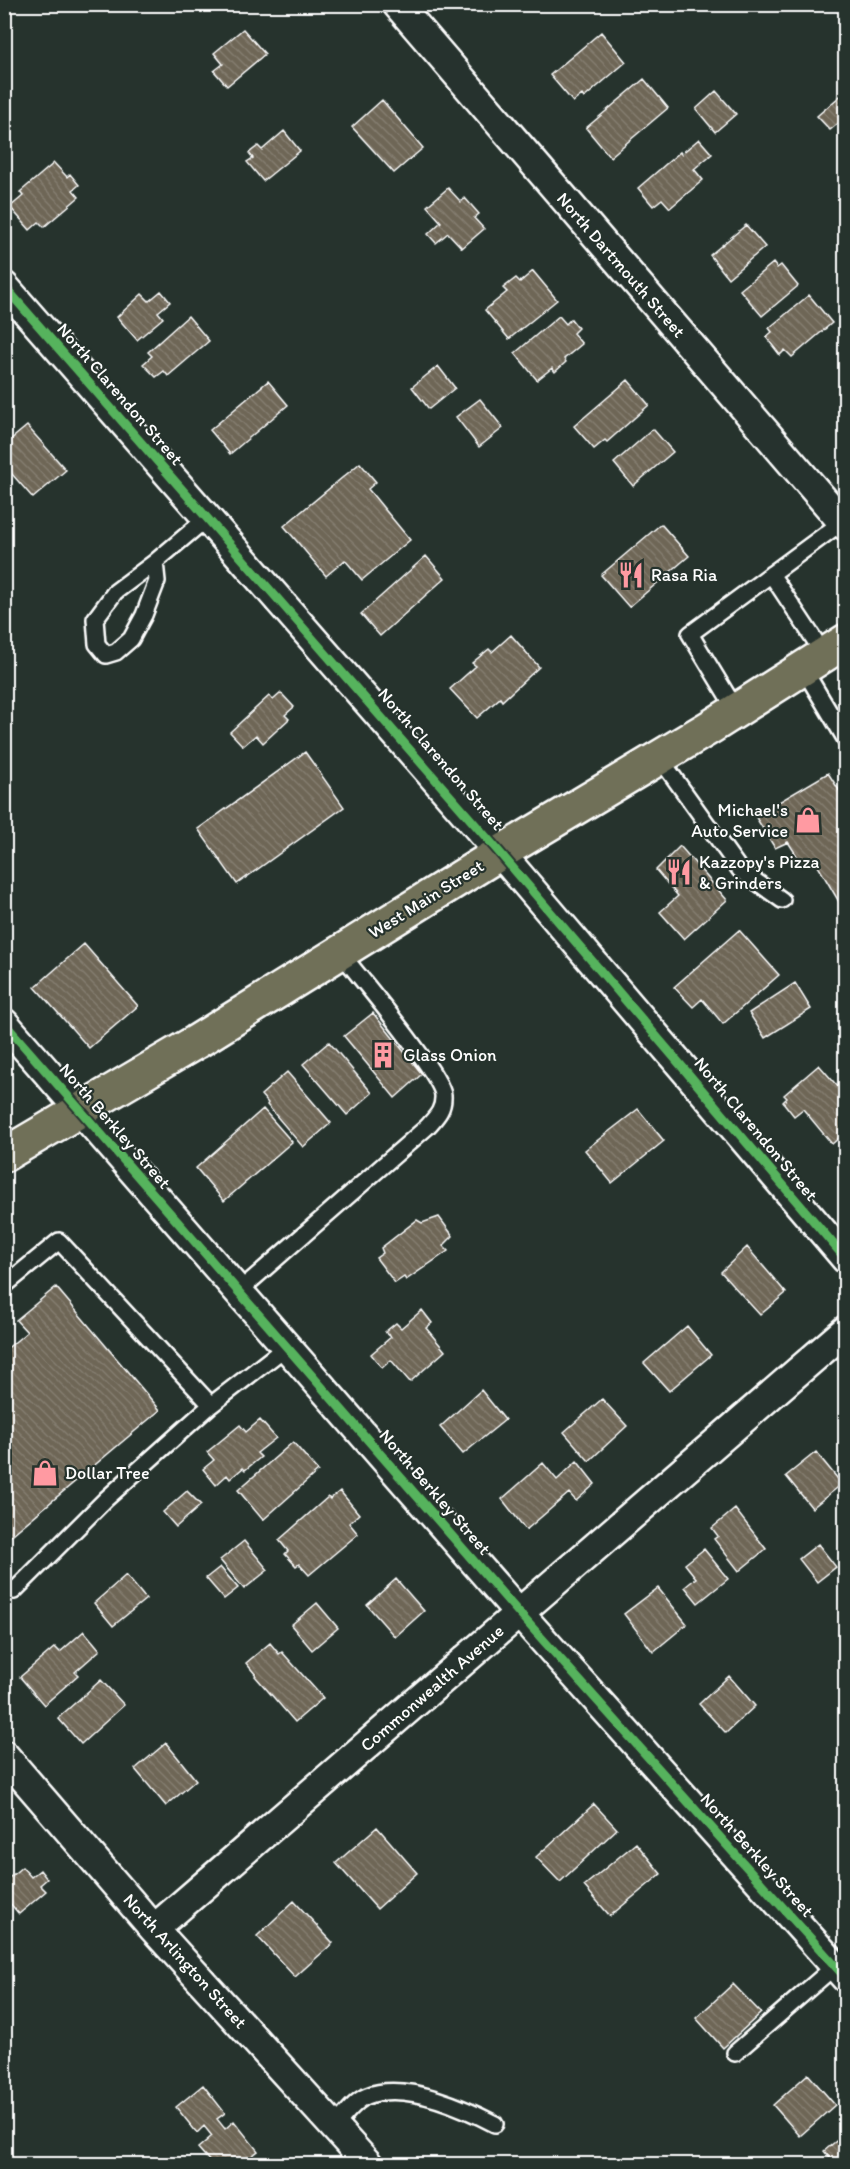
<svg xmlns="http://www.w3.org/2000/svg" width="850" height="2169" viewBox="0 0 850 2169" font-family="Itim,sans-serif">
	<defs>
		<pattern id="building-back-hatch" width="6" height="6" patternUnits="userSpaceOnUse" patternTransform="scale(1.5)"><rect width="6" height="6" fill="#6e6657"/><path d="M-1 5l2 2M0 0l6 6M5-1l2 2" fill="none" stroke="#847d70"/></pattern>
	</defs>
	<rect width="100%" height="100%" fill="#26332d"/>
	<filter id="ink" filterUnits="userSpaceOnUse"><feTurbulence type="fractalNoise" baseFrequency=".0167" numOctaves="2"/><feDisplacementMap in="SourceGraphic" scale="12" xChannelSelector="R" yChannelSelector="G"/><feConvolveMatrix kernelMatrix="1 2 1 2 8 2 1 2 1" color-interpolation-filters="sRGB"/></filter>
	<g filter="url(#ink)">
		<path fill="url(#building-back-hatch)" stroke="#fff" stroke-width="1.5" d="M243 29 265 54 227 86 214 71 223 64 214 53Z
			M601 32 626 62 584 98 582 95 573 102 550 75Z
			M644 79 668 108 610 157 586 128Z
			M716 91 736 114 715 132 696 109Z
			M846 91V117L830 130 817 116Z
			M382 100 423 148 394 173 352 127Z
			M284 131 300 151 263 181 247 162 253 158 249 153 258 146 262 150Z
			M699 139 712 154 694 169 703 180 670 208 662 199 653 206 638 188 680 152 681 154Z
			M699 139 712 154 694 169 703 180 670 208 662 199 653 206 638 188 680 152 681 154Z
			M54 163 67 177 70 174 79 185 73 190 79 197 44 227 39 222 30 230 10 207 23 196 20 192Z
			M448 188 461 202 465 198 479 214 474 218 484 229 462 248 448 233 436 243 428 234 441 222 427 206Z
			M746 225 765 247 728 278 710 255Z
			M746 225 765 247 728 278 710 255Z
			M773 263 777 268 781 265 798 286 762 316 740 290Z
			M533 271 557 300 509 339 485 310 507 292 503 288 516 278 520 282Z
			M161 291 170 302 158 312 163 318 137 340 117 317 142 294 149 301Z
			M161 291 170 302 158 312 163 318 137 340 117 317 142 294 149 301Z
			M809 295 832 323 792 357 785 350 780 355 766 337 772 332 769 328Z
			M188 316 209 341 168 376 164 371 156 377 143 364 152 356 148 352Z
			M188 316 209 341 168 376 164 371 156 377 143 364 152 356 148 352Z
			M559 316 566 324 571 319 578 328 573 333 582 344 564 359 566 362 555 372 552 368 537 380 515 353Z
			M438 366 455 388 429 409 412 387Z
			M628 380 649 405 607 442 605 440 594 449 574 426Z
			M268 381 288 405 230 454 210 430Z
			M268 381 288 405 230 454 210 430Z
			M480 399 503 428 479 447 456 417Z
			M27 426 66 470 33 498 4 465V445Z
			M653 429 673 452 633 486 614 463Z
			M360 463 376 482 368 489 410 540 362 580 345 560 326 576 284 526Z
			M661 524 689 556 629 607 601 575Z
			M426 556 445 578 380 636 361 614Z
			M426 556 445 578 380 636 361 614Z
			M511 635 539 667 502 701 500 698 477 718 450 689 476 666 472 663 489 649 492 652Z
			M281 693 294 707 285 715 289 719 263 743 256 735 243 746 230 732 269 696 273 700Z
			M281 693 294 707 285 715 289 719 263 743 256 735 243 746 230 732 269 696 273 700Z
			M305 752 344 807 237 884 198 829Z
			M828 773 846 801 845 912 814 859 803 865 788 842 775 848 755 816Z
			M680 846 727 900 684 939 660 912 678 896 656 870Z
			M739 930 779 975 723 1024 702 999 693 1007 674 987Z
			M739 930 779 975 723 1024 702 999 693 1007 674 987Z
			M84 944 138 1006 89 1048 35 987Z
			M795 983 811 1009 765 1038 749 1013Z
			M795 983 811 1009 765 1038 749 1013Z
			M373 1013 422 1074 395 1098 344 1036Z
			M329 1042 372 1093 347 1115 303 1064Z
			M329 1042 372 1093 347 1115 303 1064Z
			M819 1065 846 1096V1132L832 1144 803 1109 794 1116 783 1102 787 1098 784 1095Z
			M287 1072 331 1123 303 1147 267 1105 268 1103 261 1095Z
			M263 1109 292 1142 224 1201 196 1168Z
			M263 1109 292 1142 224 1201 196 1168Z
			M638 1109 664 1141 612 1183 585 1150Z
			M439 1217 453 1236 443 1246 448 1251 406 1280 404 1277 395 1283 376 1258 383 1253 381 1248 417 1220 422 1223Z
			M747 1247 786 1293 760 1315 721 1272Z
			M56 1287 160 1410 7 1539 4 1535V1351L27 1332 16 1320Z
			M422 1310 432 1323 426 1328 445 1351 410 1382 391 1360 382 1368 371 1354 391 1337 385 1332 396 1323 401 1328Z
			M687 1326 711 1355 669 1391 644 1363Z
			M481 1390 505 1420 463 1454 440 1427Z
			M602 1399 627 1426 589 1461 564 1432Z
			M260 1420 276 1438 257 1453 261 1457 245 1470 243 1468 230 1479 227 1475 216 1485 203 1469 214 1460 207 1452 240 1425 246 1432Z
			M293 1442 318 1471 263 1520 238 1490Z
			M816 1452 842 1484 812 1508 786 1476Z
			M816 1452 842 1484 812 1508 786 1476Z
			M577 1461 595 1484 576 1501 569 1493 526 1530 502 1499 543 1463 557 1480Z
			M187 1491 201 1505 176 1527 163 1512Z
			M340 1491 359 1514 349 1523 358 1534 309 1575 299 1564 296 1566 285 1554 288 1551 279 1540 328 1497 330 1499Z
			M735 1509 766 1549 739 1571 714 1539 718 1536 712 1528Z
			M244 1541 268 1570 244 1589 220 1560Z
			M818 1544 836 1567 817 1582 799 1559Z
			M704 1549 728 1579 698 1603 685 1587 696 1578 685 1564Z
			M220 1567 238 1588 224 1599 206 1578Z
			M220 1567 238 1588 224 1599 206 1578Z
			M126 1575 146 1599 113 1626 94 1603Z
			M126 1575 146 1599 113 1626 94 1603Z
			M396 1579 424 1611 395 1637 367 1605Z
			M396 1579 424 1611 395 1637 367 1605Z
			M658 1588 687 1624 653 1652 624 1614Z
			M317 1603 338 1628 312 1650 291 1625Z
			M84 1631 100 1650 75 1672 78 1675 44 1705 20 1677 55 1647 60 1652Z
			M270 1643 279 1654 282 1652 323 1698 295 1722 255 1676 256 1675 246 1663Z
			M270 1643 279 1654 282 1652 323 1698 295 1722 255 1676 256 1675 246 1663Z
			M729 1676 755 1706 726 1733 699 1704Z
			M101 1680 124 1705 81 1744 58 1718Z
			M101 1680 124 1705 81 1744 58 1718Z
			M166 1743 196 1780 166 1806 135 1769Z
			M594 1804 617 1829 560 1882 536 1857Z
			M377 1827 417 1873 377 1909 336 1863Z
			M636 1843 661 1874 610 1916 584 1886Z
			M22 1867 31 1877 40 1870 47 1879 40 1885 46 1891 19 1914 4 1896V1882Z
			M294 1901 333 1943 295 1977 257 1936Z
			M733 1984 761 2013 723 2048 696 2018Z
			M808 2074 835 2105 800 2136 773 2105Z
			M203 2085 225 2113 217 2119 225 2129 234 2121 258 2151 241 2164H212L198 2148 212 2136 204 2126 197 2133 176 2107Z
			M846 2133V2164H835L824 2151Z"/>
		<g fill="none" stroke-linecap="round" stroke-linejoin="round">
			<g stroke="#fff" stroke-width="20">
				<path id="service" d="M155 562 157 581 144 615 131 639 116 652 106 655 97 644 95 619 115 592 155 562 207 518
					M771 574 824 654
					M803 668 846 740
					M736 710 690 634 842 522
					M659 757 740 870 782 900
					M4 1286 59 1241 211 1405 286 1347
					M238 1292 427 1127C436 1117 444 1110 443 1095 441 1073 359 977 340 952
					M4 1585 14 1591 106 1499 211 1405
					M735 2053 835 1966
					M334 2127C344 2117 354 2101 367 2096 405 2081 462 2107 495 2124"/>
			</g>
			<g stroke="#fff" stroke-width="33">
				<path id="minor" d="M397 4 846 526
					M4 286 500 853 846 1259
					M4 1023 519 1613 846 1978
					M4 1755 154 1929 368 2164
					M154 1929 846 1330"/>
			</g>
			<g stroke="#fff" stroke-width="38">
				<path id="primary" d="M4 1155 196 1042 500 853 712 726 846 641"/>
			</g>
			<use href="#service" stroke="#26332d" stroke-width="15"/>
			<use href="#minor" stroke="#26332d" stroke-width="28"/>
			<use href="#primary" stroke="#706f59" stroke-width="33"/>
			<g stroke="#26332d" stroke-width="13">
				<path id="cycleway" d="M4 286 500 853 846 1259
					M4 1023 519 1613 846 1978"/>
			</g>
			<use href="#cycleway" stroke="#56b35d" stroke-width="9"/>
		</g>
	</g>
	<defs>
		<g id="restaurant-bare" transform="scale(2.07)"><path d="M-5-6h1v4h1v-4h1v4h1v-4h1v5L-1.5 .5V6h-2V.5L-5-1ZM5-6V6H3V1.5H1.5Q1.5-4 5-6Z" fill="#ff9aa2" stroke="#26332d" stroke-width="2.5" paint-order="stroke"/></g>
		<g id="shop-bare" transform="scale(2.07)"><path d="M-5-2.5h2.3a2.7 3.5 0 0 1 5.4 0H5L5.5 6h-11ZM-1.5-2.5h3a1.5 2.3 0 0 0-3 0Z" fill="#ff9aa2" stroke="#26332d" stroke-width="2.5" paint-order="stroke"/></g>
		<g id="building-bare" transform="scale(2.07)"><path d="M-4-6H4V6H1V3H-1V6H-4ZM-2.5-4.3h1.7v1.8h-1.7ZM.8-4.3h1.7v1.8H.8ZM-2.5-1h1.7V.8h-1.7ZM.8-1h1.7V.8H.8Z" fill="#ff9aa2" stroke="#26332d" stroke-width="2.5" paint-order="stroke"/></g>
	</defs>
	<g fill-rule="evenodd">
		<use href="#restaurant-bare" x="631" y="575"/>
		<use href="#shop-bare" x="808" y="820"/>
		<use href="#restaurant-bare" x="679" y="872"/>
		<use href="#building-bare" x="383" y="1055"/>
		<use href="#shop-bare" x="45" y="1473"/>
	</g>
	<g text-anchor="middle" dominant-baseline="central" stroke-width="4.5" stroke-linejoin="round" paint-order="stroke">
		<g font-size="18" fill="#fff" stroke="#26332d">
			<text transform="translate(621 265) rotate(49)">North Dartmouth Street</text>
			<text transform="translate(120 394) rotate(49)">North Clarendon Street</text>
			<text transform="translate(441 759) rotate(49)">North Clarendon Street</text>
			<text transform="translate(426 899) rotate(-32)">West Main Street</text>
			<text transform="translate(115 1126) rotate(49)">North Berkley Street</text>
			<text transform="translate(756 1129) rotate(50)">North Clarendon Street</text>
			<text transform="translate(435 1492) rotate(49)">North Berkley Street</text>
			<text transform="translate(432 1688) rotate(-41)">Commonwealth Avenue</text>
			<text transform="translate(757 1855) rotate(48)">North Berkley Street</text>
			<text transform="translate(185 1961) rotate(48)">North Arlington Street</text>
		</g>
		<g font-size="18" fill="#fff" stroke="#26332d" text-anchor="start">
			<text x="651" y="575">Rasa Ria</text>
			<text x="788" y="810" text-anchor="end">Michael's<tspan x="788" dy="21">Auto Service</tspan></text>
			<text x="699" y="862">Kazzopy's Pizza<tspan x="699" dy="21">&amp; Grinders</tspan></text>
			<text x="403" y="1055">Glass Onion</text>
			<text x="65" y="1473">Dollar Tree</text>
		</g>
	</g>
	<rect width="850" height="2169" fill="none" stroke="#26332d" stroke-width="24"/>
	<rect x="12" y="12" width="826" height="2145" fill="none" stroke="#fff" stroke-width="2" filter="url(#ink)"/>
</svg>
